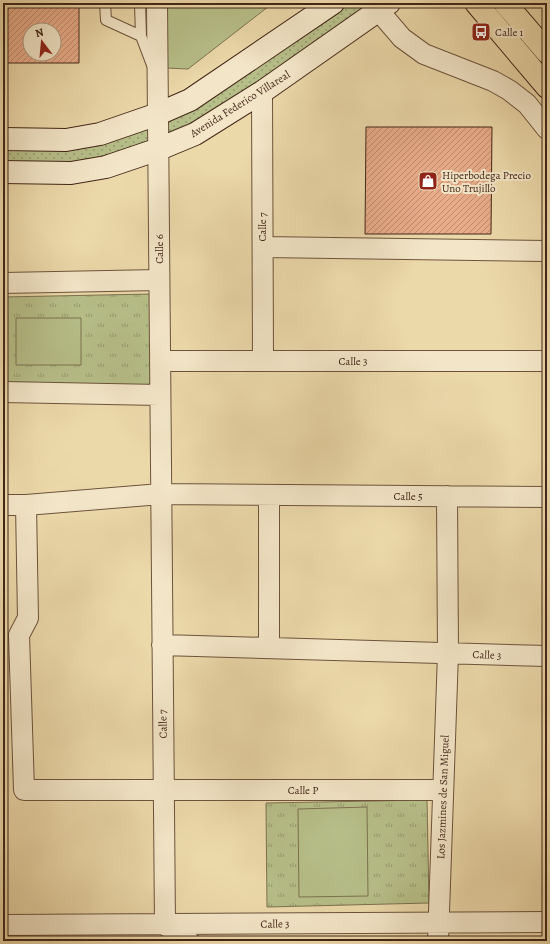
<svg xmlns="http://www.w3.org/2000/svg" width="550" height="944" viewBox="0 0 550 944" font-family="Alegreya,serif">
	<defs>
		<pattern id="grass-dots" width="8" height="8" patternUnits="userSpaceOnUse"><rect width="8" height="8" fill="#b7bf89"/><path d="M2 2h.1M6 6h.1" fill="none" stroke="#969b6f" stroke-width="1.8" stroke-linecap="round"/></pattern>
		<pattern id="park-tufts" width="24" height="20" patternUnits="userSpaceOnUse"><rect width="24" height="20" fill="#b7bf89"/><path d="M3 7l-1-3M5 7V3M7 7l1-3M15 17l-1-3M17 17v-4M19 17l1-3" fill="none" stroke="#969b6f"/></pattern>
		<pattern id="building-hatch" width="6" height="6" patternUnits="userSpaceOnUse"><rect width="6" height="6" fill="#e8ac89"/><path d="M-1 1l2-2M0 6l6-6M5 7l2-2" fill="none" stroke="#be8c6f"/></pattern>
	</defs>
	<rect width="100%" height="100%" fill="#ecd9aa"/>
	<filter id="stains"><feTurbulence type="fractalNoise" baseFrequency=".005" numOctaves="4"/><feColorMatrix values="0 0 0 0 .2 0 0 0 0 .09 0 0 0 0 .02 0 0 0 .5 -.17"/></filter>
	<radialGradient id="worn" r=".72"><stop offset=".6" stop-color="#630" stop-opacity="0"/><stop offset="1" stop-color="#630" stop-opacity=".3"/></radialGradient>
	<path fill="url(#grass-dots)" stroke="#7d7250" d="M350 3H357L363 10 206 117 166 133 165 121 199 107Z
		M148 129 149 143 70 165 3 164V149Z"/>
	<path fill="url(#park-tufts)" stroke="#7d7250" d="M152 294 154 390 3 388V297Z
		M427 800 429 903 267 907 266 803Z"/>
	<path fill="#b7bf89" stroke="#7d7250" d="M165 3H273L188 69 166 68Z
		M16 318H81V365H16Z
		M367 807 368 896 299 897 298 809Z"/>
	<path fill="url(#building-hatch)" stroke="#432618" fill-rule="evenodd" d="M3 3H79V63H3ZM30 30H54V54H30Z
		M366 127H492L491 234H365Z"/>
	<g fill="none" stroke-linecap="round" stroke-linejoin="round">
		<g stroke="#6d533c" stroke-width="12">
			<path id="service" d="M105 3 106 20 141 36
				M140 3 141 36 152 65"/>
		</g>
		<g stroke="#6d533c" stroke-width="22">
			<path id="minor" d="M157 3 165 925 189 941
				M372 3 402 38 424 54 493 81 509 90 527 104 547 129
				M262 92 263 361
				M263 247 547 251
				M3 283 159 280
				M160 361H547
				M3 392 160 395
				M269 495V648
				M3 505H26L161 494 547 497
				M26 505 28 618 19 635 24 790H443
				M162 645 547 656
				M3 925 547 922
				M438 941 448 653 447 496"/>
		</g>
		<g stroke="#432618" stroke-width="24">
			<path id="secondary" d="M3 139 66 140 100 134 158 114 190 100 333 3
				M3 172 71 173 106 167 159 149 195 134 262 92 389 3"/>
		</g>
		<g stroke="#432618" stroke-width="24">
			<path id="trunk" d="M476 3 547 87
				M505 3 547 52"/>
		</g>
		<use href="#service" stroke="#f3e6c8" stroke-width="10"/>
		<use href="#minor" stroke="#f3e6c8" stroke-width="20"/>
		<use href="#secondary" stroke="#f3e6c8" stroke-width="22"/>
		<use href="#trunk" stroke="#ecd9aa" stroke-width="22"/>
	</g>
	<defs>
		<g id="bus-square" transform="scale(1)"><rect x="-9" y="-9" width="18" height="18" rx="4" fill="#8f2418" stroke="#f3e6c8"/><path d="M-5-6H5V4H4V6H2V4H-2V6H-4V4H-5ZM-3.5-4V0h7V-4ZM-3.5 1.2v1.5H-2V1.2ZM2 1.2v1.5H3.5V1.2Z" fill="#fff"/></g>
		<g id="shop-square" transform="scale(1)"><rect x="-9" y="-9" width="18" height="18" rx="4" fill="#8f2418" stroke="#f3e6c8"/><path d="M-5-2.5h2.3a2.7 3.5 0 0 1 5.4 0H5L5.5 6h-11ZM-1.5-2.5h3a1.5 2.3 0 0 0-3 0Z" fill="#fff"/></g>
	</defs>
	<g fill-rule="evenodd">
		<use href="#bus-square" x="481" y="32"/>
		<use href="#shop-square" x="428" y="181"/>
	</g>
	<g text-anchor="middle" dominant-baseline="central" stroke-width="4" stroke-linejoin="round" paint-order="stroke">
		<g font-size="11" fill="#432618" stroke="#f3e6c8" text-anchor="start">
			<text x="495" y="32">Calle 1</text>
			<text x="442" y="175">Hiperbodega Precio<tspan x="442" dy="13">Uno Trujillo</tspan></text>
		</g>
		<g font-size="11" fill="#432618" stroke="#f3e6c8">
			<text transform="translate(240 104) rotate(-32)">Avenida Federico Villareal</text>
			<text transform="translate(262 227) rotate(-90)">Calle 7</text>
			<text transform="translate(159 249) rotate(-90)">Calle 6</text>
			<text x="353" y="361">Calle 3</text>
			<text x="408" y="496">Calle 5</text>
			<text transform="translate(487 655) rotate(2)">Calle 3</text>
			<text transform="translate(163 724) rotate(-91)">Calle 7</text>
			<text x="303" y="790">Calle P</text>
			<text transform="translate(443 797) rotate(-88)">Los Jazmines de San Miguel</text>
			<text transform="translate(275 924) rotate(-1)">Calle 3</text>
		</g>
	</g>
	<rect width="550" height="944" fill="none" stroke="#ecd9aa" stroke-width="16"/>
	<rect x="4" y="4" width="542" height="936" fill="none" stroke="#432618" stroke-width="2"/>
	<rect x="8" y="8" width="534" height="928" fill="none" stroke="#432618"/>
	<g transform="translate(42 42) rotate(344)"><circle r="19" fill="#f3e6c8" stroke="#ad9982"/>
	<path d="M0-3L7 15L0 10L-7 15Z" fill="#8f2418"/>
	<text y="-6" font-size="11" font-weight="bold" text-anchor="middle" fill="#432618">N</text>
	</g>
	<rect width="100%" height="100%" filter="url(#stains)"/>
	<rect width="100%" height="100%" fill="url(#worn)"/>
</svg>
